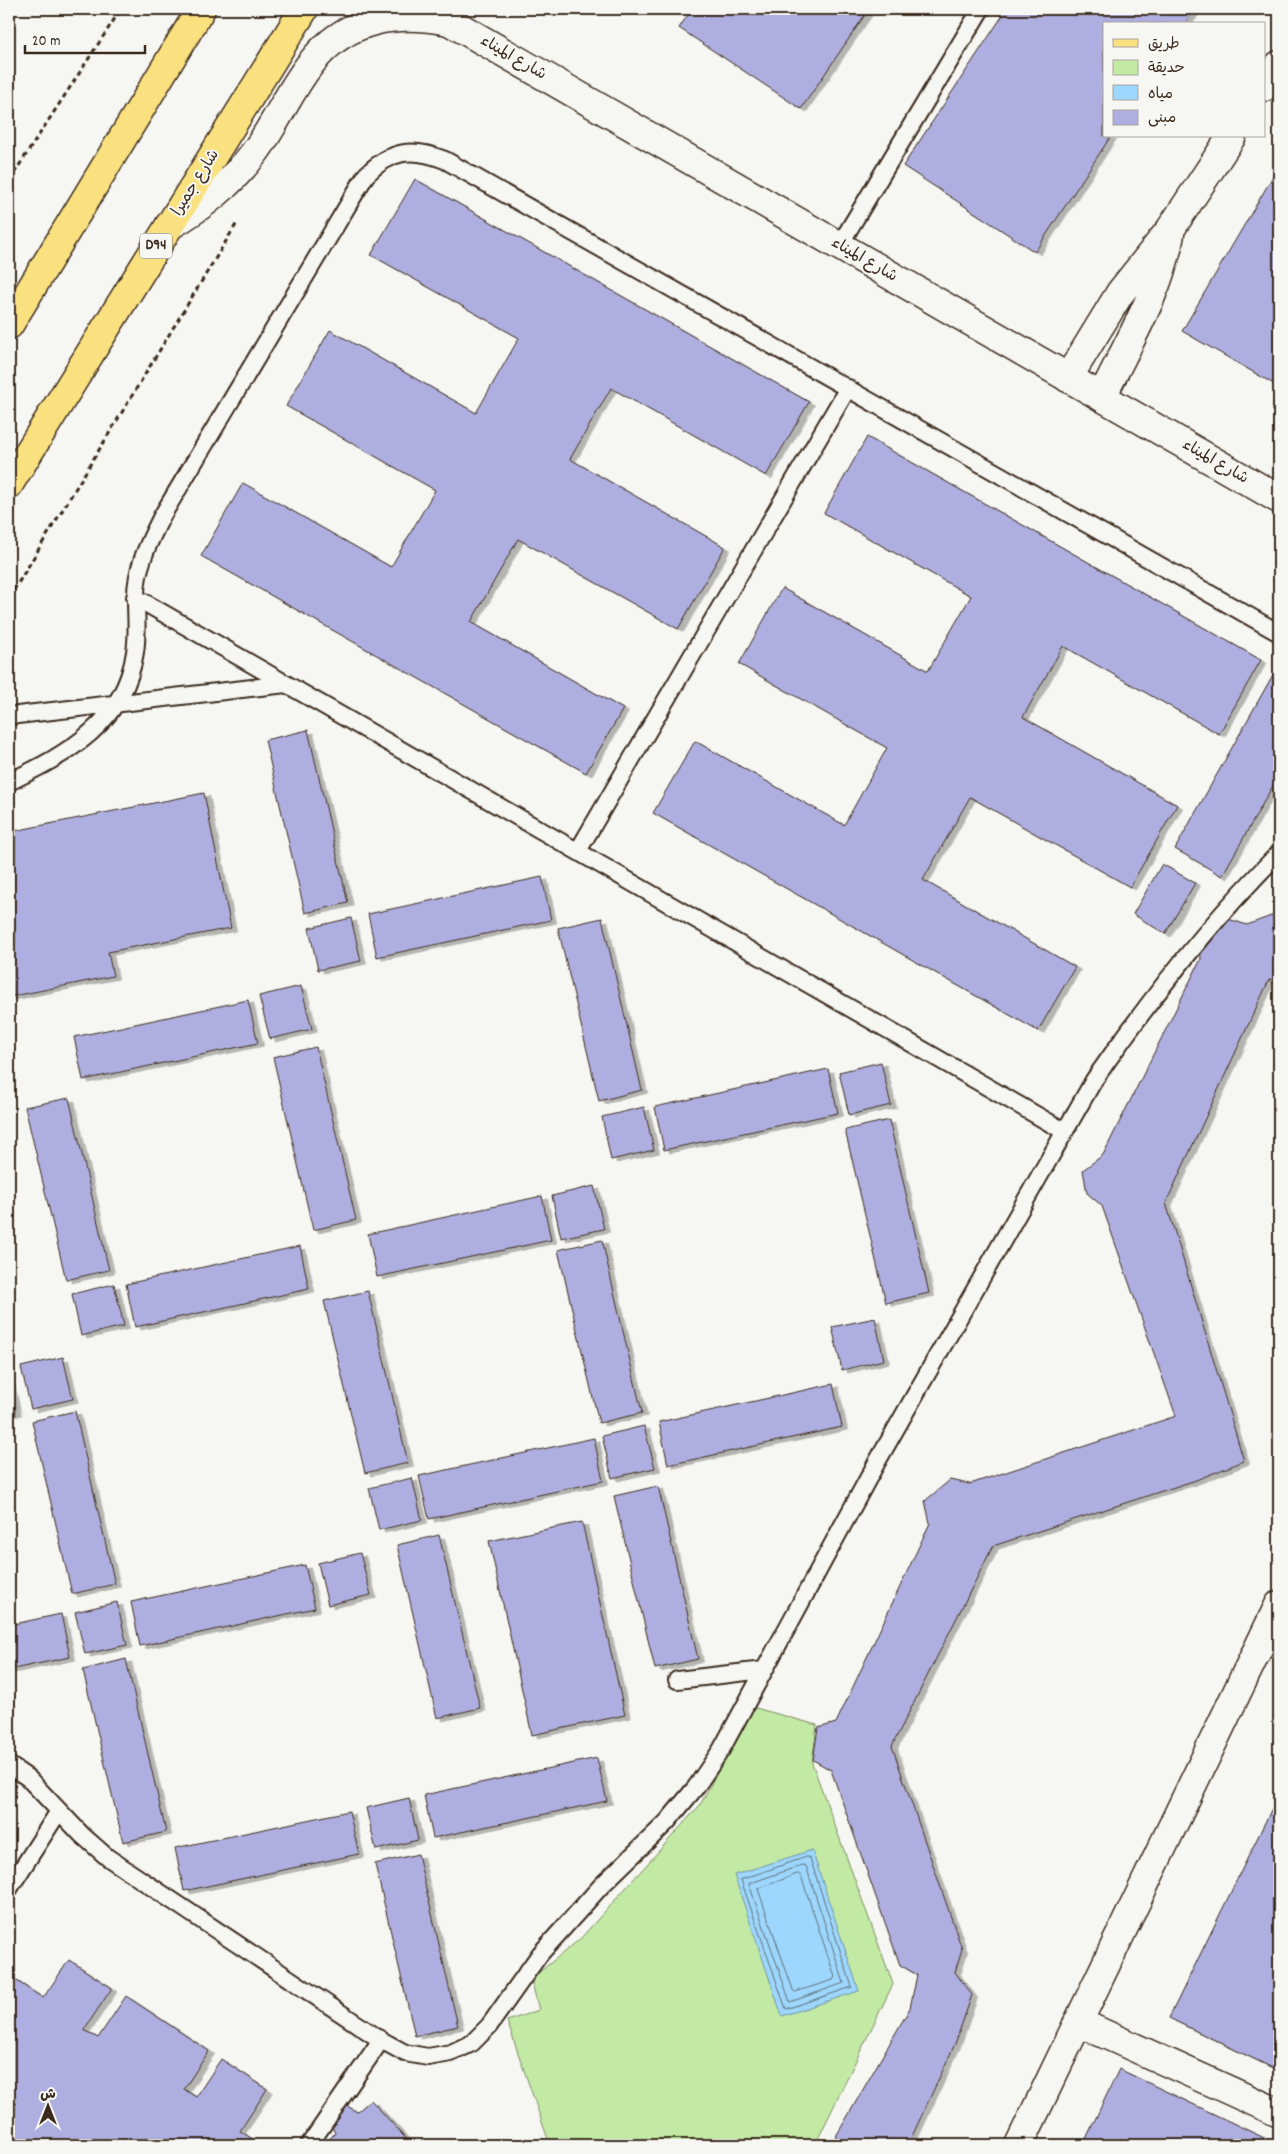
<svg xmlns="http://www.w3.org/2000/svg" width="1288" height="2154" viewBox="0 0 1288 2154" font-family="Dekko,'Playpen Sans Arabic',sans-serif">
	<defs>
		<filter id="shadow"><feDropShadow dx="5.5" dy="3" stdDeviation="0" flood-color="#0004"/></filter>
	</defs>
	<rect width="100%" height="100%" fill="#f6f6f2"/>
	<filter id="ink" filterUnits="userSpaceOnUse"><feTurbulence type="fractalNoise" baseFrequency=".02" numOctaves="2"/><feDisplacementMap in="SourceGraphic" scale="10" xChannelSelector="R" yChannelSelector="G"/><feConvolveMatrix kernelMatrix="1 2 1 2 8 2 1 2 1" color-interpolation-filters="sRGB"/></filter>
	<g filter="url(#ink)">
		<path fill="#c2eaa5" stroke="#7e8a62" d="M752 1707 817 1725 812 1763 893 1984 815 2145H550L507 2021 539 2010 531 1979 581 1938 700 1805Z"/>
		<path fill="#9dd7fd" stroke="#7692a4" d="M812 1850 859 1991 782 2016 734 1875Z"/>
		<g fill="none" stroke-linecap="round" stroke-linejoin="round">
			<path stroke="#626f77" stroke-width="1" d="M807 1857 810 1858 852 1987 786 2009 741 1880Z
				M803 1865 806 1866 844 1983 790 2002 749 1884Z
				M798 1874 801 1876 835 1977 833 1980 795 1992 793 1990 758 1889Z"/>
		</g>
		<path fill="#aeafe0" stroke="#3b2a1e" filter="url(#shadow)" d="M692 9H869L801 109 679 28Z
			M1007 9H1195L1185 24H1104V136H1111L1035 252 903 166Z
			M1279 166V387L1182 331Z
			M415 179 809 402 766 476 611 388 570 459 725 547 678 629 518 539 471 622 623 709 586 773 201 556 243 483 391 567 435 490 286 406 330 330 476 413 519 338 371 255Z
			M867 437 1261 660 1219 734 1063 646 1023 717 1177 805 1130 887 970 797 923 880 1075 967 1038 1031 653 813 695 741 844 825 887 748 739 664 782 588 928 671 971 596 824 513Z
			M1279 664V775L1222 876 1175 849Z
			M308 730 348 903 305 913 265 740Z
			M204 793 231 928 108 952 113 976 9 997V832Z
			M1162 864 1195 883 1165 934 1133 914Z
			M542 877 551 920 377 957 368 914Z
			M1279 913V977L1269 980 1166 1203 1244 1461 1196 1480 993 1546 892 1746 962 1949 955 1972 972 1995 955 2044 908 2145H831L910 2008 917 1975 900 1965 831 1770 813 1760 818 1728 836 1723 930 1523 925 1501 950 1480 970 1484 1176 1416 1102 1206 1087 1193 1083 1170 1103 1155 1201 959 1200 941 1222 917 1247 925Z
			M351 918 361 961 318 970 309 928Z
			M602 918 642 1090 599 1101 558 928Z
			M301 986 312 1029 270 1039 259 996Z
			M248 1000 258 1043 83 1080 74 1037Z
			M316 1047 356 1220 313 1230 273 1057Z
			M881 1062 891 1105 849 1115 839 1072Z
			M828 1069 838 1113 664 1150 655 1107Z
			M69 1098 109 1270 66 1280 25 1107Z
			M644 1107 654 1150 611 1160 602 1117Z
			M889 1120 929 1293 886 1303 845 1130Z
			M594 1186 604 1229 561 1238 552 1196Z
			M542 1196 551 1240 377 1277 368 1234Z
			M602 1240 642 1413 599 1423 558 1250Z
			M300 1246 309 1289 135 1327 126 1284Z
			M114 1284 124 1326 81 1336 72 1294Z
			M368 1291 408 1463 365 1473 324 1301Z
			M875 1318 884 1360 842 1370 832 1327Z
			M63 1357 73 1399 31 1409 21 1367Z
			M9 1381 16 1412 9 1414Z
			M833 1384 842 1427 668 1465 659 1422Z
			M75 1411 115 1584 72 1594 32 1421Z
			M644 1426 655 1468 612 1478 602 1436Z
			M594 1438 603 1481 429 1519 419 1476Z
			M412 1478 422 1520 379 1530 369 1488Z
			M658 1486 698 1659 655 1669 614 1496Z
			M582 1522 625 1715 532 1735 489 1541Z
			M439 1535 480 1708 437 1718 397 1545Z
			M360 1553 371 1595 328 1605 318 1563Z
			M305 1565 315 1608 140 1646 131 1602Z
			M117 1602 127 1645 85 1654 75 1612Z
			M61 1614 70 1657 9 1670V1625Z
			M126 1659 166 1832 123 1842 83 1670Z
			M597 1758 607 1801 433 1838 424 1795Z
			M1279 1794V2071L1169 2018Z
			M409 1798 418 1840 376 1850 366 1808Z
			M349 1811 359 1854 184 1891 175 1848Z
			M418 1854 458 2026 415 2036 375 1864Z
			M69 1960 112 1988 84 2030 98 2038 126 1996 209 2051 184 2089 196 2097 221 2059 267 2089 240 2131 262 2145H9V1976L43 1998Z
			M1119 2069 1279 2145H1083Z
			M371 2100 412 2145H324L335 2133 330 2123 346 2105 357 2112Z"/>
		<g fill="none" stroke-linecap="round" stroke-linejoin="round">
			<g stroke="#3b2a1e" stroke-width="20">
				<path id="lane" d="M839 246 981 9
					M135 597 1064 1131
					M9 716 286 684
					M9 782C67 754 125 723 135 652 138 634 136 616 136 599 135 569 149 542 162 516L366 175C391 150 412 147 445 160L1279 633
					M578 851 848 388
					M677 1680 764 1670
					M9 1765 28 1778 82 1835 107 1857 381 2040 405 2053 428 2057 451 2053 472 2043 489 2026 540 1954 602 1885 667 1822 696 1787 721 1750 877 1462 1094 1080C1150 999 1209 923 1279 853
					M9 1889 59 1811
					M309 2145 381 2040"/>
			</g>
			<g stroke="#3b2a1e" stroke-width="31">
				<path id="street" d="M1264 87 1279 65
					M1068 378 1120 293 1170 230 1232 136
					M1102 397C1126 346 1161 290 1170 234
					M1078 2022 1279 2113
					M1019 2145 1279 1605"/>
			</g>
			<g stroke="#3b2a1e" stroke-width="31">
				<path id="secondary" d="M436 9 449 21 1279 499
					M169 226C203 206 231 184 255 152 276 124 290 89 312 62 347 17 397 11 449 21"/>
			</g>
			<g stroke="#3b2a1e" stroke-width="31">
				<path id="primary" d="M9 325 201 9
					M9 484 304 9"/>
			</g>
			<path stroke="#3b2a1e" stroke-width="3" stroke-dasharray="5 4" stroke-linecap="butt" d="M9 181 121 9
				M9 598 237 223"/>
			<use href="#lane" stroke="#f6f6f2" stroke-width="16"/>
			<use href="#street" stroke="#f6f6f2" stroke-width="28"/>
			<use href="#secondary" stroke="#f6f6f2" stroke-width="28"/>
			<use href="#primary" stroke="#fae180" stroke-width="28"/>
		</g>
	</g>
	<g text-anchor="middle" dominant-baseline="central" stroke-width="4" stroke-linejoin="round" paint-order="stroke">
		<rect fill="#f6f6f2" stroke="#73675e" stroke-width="1" x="140" y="233.5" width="32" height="25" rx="4"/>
		<g font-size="15" font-weight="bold" fill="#3b2a1e">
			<text x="156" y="246">D94</text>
		</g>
		<g font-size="16" fill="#3b2a1e" stroke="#f6f6f2">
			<text transform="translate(513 58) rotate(30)">شارع الميناء</text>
			<text transform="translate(196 183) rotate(-58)">شارع جميرا</text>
			<text transform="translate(864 260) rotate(30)">شارع الميناء</text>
			<text transform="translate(1215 462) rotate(30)">شارع الميناء</text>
		</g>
	</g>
	<rect width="1288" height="2154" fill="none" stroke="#f6f6f2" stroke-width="30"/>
	<rect x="15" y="15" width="1258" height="2124" fill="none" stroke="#3b2a1e" stroke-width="2" filter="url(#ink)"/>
	<rect x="1103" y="22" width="162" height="115" fill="#f6f6f2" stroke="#aba49d"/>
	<rect x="1113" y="39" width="25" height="8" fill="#fae180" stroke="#aba49d"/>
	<text x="1148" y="48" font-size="15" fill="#3b2a1e">طريق</text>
	<rect x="1113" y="60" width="25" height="15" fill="#c2eaa5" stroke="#aba49d"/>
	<text x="1148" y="72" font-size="15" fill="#3b2a1e">حديقة</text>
	<rect x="1113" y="85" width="25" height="15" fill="#9dd7fd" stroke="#aba49d"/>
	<text x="1148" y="98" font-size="15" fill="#3b2a1e">مياه</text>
	<rect x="1113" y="110" width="25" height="15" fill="#aeafe0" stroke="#aba49d"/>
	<text x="1148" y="122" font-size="15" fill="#3b2a1e">مبنى</text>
	<g transform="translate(48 2106)" stroke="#f6f6f2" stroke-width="4" paint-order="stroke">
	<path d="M0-4L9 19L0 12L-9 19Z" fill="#3b2a1e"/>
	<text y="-8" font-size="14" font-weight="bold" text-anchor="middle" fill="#3b2a1e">ش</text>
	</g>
	<path d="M25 45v8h120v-8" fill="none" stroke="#3b2a1e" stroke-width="2.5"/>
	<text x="32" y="45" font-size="15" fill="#3b2a1e" stroke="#f6f6f2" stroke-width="4" paint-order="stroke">20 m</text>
</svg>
